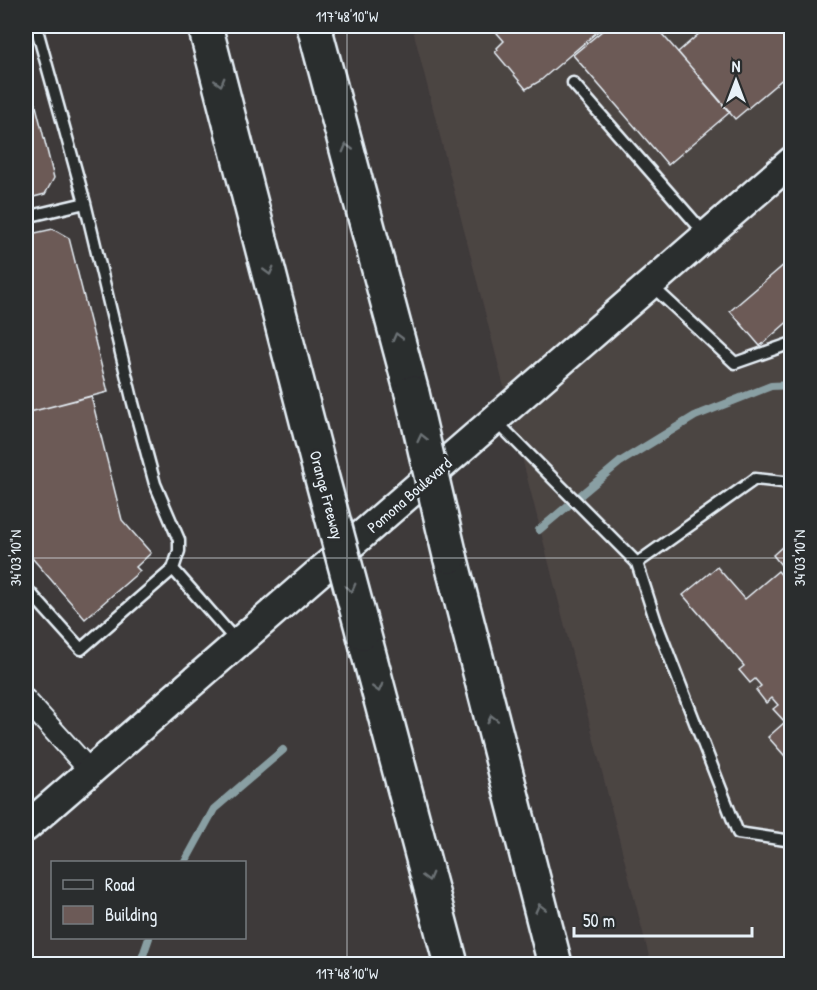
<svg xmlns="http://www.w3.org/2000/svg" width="817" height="990" viewBox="0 0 817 990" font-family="'Patrick Hand',sans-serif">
	<rect width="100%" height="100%" fill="#3e3a3a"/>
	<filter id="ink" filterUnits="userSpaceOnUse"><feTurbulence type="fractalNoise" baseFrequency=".0167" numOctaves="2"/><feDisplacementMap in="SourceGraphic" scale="12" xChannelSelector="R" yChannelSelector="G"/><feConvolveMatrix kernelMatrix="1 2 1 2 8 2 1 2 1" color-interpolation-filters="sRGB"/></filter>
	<g filter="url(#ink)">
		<path fill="#4c4443" d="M412 26H791V964H651Z"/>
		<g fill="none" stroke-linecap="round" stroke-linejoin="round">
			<path stroke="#899fa3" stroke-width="8" d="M539 530 620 462 695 416 771 386 792 385
				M185 862 214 809 283 750
				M140 964 149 938"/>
		</g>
		<path fill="#6c5a57" stroke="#e8f1f8" stroke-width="1.5" d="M491 26H604L540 81 526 89 495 52 498 50 497 48 504 41Z
			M608 26H655L730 112 668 165 573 55Z
			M708 26H792V71L735 119 678 52Z
			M26 66 54 178 45 194 26 199Z
			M53 229 69 238 108 392 26 413V235Z
			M792 258V318L760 346 730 311Z
			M91 396 122 520 151 553 136 567 140 571 85 619 26 551V413Z
			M792 538V556L781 565 773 555Z
			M717 567 745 599 778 571 792 587V764L768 737 785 722 773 709 778 705 772 698 766 703 756 690 761 686 755 679 750 683 739 670 744 666 683 595Z"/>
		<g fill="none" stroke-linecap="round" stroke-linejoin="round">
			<g stroke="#e8f1f8" stroke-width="15">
				<path id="lane" d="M36 26 85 203 133 403 155 484 179 540V551L173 569
					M573 83 706 235
					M26 217 85 203
					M651 285 735 363 792 343
					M495 420 637 563 656 622 738 833 792 841
					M637 563 755 479 792 483
					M26 588 81 649 173 569 238 643"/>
			</g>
			<g stroke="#e8f1f8" stroke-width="24">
				<path id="street" d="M26 700 91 772"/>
			</g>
			<g stroke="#e8f1f8" stroke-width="33">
				<path id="secondary" d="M26 827 792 161"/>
			</g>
			<g stroke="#e8f1f8" stroke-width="38">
				<path id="highway" d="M205 26 320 471
					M314 26 412 393
					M450 556 555 964
					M363 632 451 964"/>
			</g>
			<use href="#lane" stroke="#2a2d2e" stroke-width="10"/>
			<use href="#street" stroke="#2a2d2e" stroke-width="20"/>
			<use href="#secondary" stroke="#2a2d2e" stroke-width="28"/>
			<use href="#highway" stroke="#2a2d2e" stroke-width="33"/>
			<g stroke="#e8f1f8" stroke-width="38" stroke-linecap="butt">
				<path id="highway-bridge" d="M412 393 450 556
					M320 471 363 632"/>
			</g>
			<use href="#highway-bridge" stroke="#2a2d2e" stroke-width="33"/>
		</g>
		<defs><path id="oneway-chevron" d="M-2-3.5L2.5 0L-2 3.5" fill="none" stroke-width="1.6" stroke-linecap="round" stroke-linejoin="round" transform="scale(1.5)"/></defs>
		<g stroke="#6c7275">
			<use href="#oneway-chevron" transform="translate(220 82) rotate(75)"/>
			<use href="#oneway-chevron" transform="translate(347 148) rotate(-105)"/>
			<use href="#oneway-chevron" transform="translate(269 271) rotate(75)"/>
			<use href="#oneway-chevron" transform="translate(397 337) rotate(-105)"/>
			<use href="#oneway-chevron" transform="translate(422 438) rotate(-103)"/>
			<use href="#oneway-chevron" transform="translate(351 588) rotate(75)"/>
			<use href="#oneway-chevron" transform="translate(378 688) rotate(75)"/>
			<use href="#oneway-chevron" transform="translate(492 719) rotate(-104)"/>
			<use href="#oneway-chevron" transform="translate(428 877) rotate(75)"/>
			<use href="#oneway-chevron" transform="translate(540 908) rotate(-104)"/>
		</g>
	</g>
	<path fill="none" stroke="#e8f1f8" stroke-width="1.5" stroke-opacity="0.45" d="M347 26V964M26 558H792"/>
	<g text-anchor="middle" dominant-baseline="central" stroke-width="6" stroke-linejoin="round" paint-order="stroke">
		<g font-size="16" fill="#e8f1f8" stroke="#2a2d2e">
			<text transform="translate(327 495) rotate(75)">Orange Freeway</text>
			<text transform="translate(409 495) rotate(-41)">Pomona Boulevard</text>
		</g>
	</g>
	<rect width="817" height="990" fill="none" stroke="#2a2d2e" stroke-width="66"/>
	<rect x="51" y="861" width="195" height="78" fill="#2a2d2e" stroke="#767b7f" stroke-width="1.5"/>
	<rect x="63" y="880" width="30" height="9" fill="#2a2d2e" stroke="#767b7f" stroke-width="1.5"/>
	<text x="105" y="891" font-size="18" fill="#e8f1f8">Road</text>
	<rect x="63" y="906" width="30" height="18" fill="#6c5a57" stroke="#767b7f" stroke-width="1.5"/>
	<text x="105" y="921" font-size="18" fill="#e8f1f8">Building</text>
	<g transform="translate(736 81)" stroke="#2a2d2e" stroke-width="4.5" paint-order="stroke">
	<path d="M0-4.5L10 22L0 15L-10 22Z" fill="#e8f1f8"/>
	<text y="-9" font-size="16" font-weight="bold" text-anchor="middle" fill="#e8f1f8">N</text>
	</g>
	<path d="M574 927v9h178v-9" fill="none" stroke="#e8f1f8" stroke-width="3"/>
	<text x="583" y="927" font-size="18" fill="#e8f1f8" stroke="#2a2d2e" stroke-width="4.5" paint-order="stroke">50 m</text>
	<rect x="33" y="33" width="751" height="924" fill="none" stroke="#e8f1f8" stroke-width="2"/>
	<g font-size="15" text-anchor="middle" fill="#e8f1f8">
		<text x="347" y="22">117°48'10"W</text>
		<text transform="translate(16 558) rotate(-90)" y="5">34°03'10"N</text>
		<text transform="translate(800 558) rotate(-90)" y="5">34°03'10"N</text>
		<text x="347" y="979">117°48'10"W</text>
	</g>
</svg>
